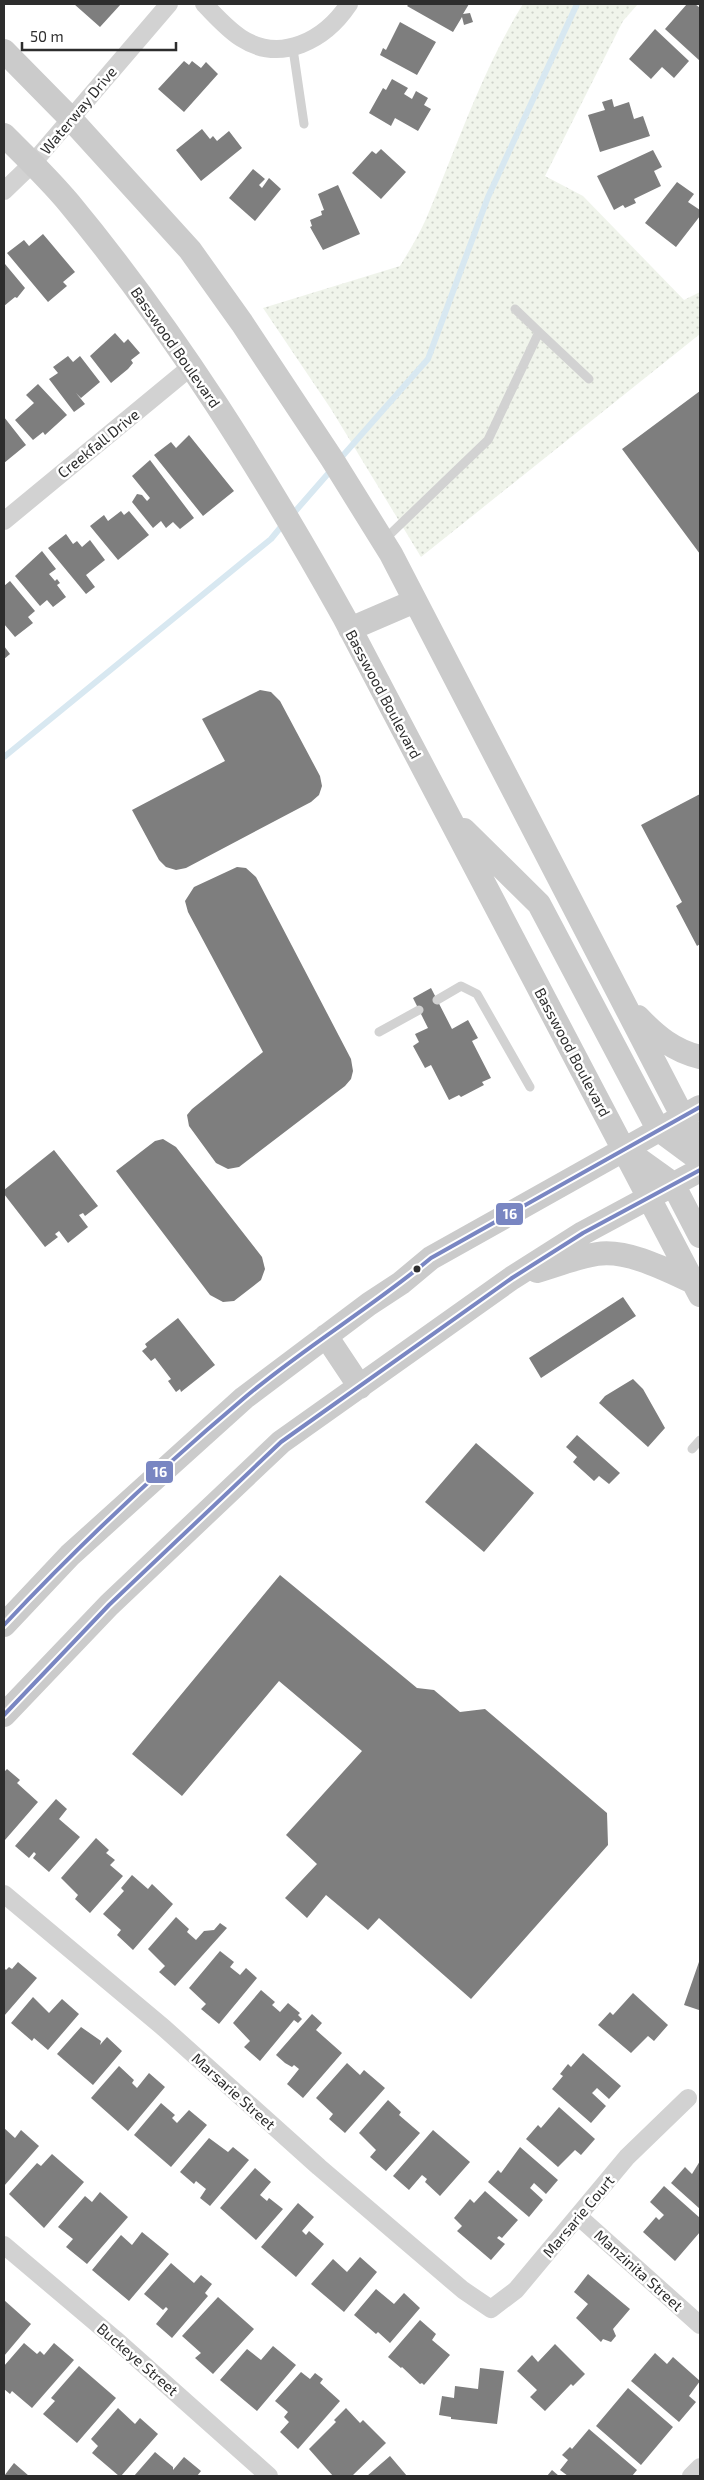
<svg xmlns="http://www.w3.org/2000/svg" width="704" height="2480" viewBox="0 0 704 2480" font-family="'Exo 2',sans-serif">
	<defs>
		<pattern id="grass-dots" width="8" height="8" patternUnits="userSpaceOnUse" patternTransform="scale(1.25)"><rect width="8" height="8" fill="#f0f4eb"/><path d="M2 2h.1M6 6h.1" fill="none" stroke="#ced2ca" stroke-width="1.8" stroke-linecap="round"/></pattern>
	</defs>
	<rect width="100%" height="100%" fill="#fff"/>
	<path fill="url(#grass-dots)" d="M523 4H638L623 21 545 176 583 196 684 300 700 292V334L421 557 331 409 263 308 400 266C409 251 419 235 426 219 457 147 481 72 523 4Z"/>
	<g fill="none" stroke-linecap="round" stroke-linejoin="round">
		<path stroke="#d8e8f1" stroke-width="6" d="M339 460 428 359 488 197 577 4
			M292 515 333 468
			M4 757 271 539 285 522"/>
	</g>
	<path fill="#7e7e7e" d="M74 4H121L100 27Z
		M409 4H469L463 14 470 13 473 22 464 25 462 17 453 32 407 6Z
		M687 4H695L700 8V61L665 29Z
		M400 22 436 42 417 75 380 55 383 48 386 50Z
		M655 29 689 61 674 78 662 67 651 79 629 59Z
		M184 61 189 65 192 61 201 68 206 62 218 74 184 112 158 89Z
		M392 79 408 88 404 94 412 99 416 91 428 98 424 105 431 109 418 131 395 118 391 126 369 113 383 88 386 90Z
		M612 99 614 107 629 102 634 119 643 116 650 136 600 152 588 115 605 110 602 102Z
		M202 129 210 139 213 136 217 141 229 131 242 148 201 181 176 150Z
		M381 149 406 172 381 199 352 173 372 151 376 154Z
		M653 150 662 167 654 171 661 186 634 199 636 203 625 208 623 205 614 210 597 176Z
		M253 169 265 179 259 185 262 188 269 178 281 189 255 221 229 198Z
		M677 182 694 194 688 202 700 210V216L676 247 645 223Z
		M338 185 360 234 323 250 310 227 312 226 310 220 322 215 321 211 324 210 318 194Z
		M43 234 75 272 63 282 67 286 48 302 7 253 24 240 29 246Z
		M5 264 25 288 17 298 15 297 4 306Z
		M115 333 124 343 128 339 140 353 131 360 133 363 128 369 111 383 90 356Z
		M68 356 73 362 80 356 100 382 81 398 76 393 85 404 74 412 49 379 58 373 53 367Z
		M38 384 67 415 45 435 43 432 33 440 15 420 34 403 26 395Z
		M700 391V554L622 449Z
		M4 417 26 445 4 463Z
		M189 435 234 491 203 516 154 455 171 442 176 448Z
		M150 460 194 518 180 529 173 522 166 528 161 521 153 528 132 502 137 494 142 495 147 501 150 498 132 476Z
		M121 511 124 515 129 511 149 535 118 560 90 526 104 515 108 521Z
		M66 534 73 544 77 541 82 547 90 540 105 560 86 575 95 587 86 594 48 548Z
		M42 551 56 569 49 574 55 581 57 579 60 583 57 585 66 597 53 607 47 600 40 606 15 576Z
		M10 581 35 611 28 617 33 623 15 637 4 624V586Z
		M4 646 10 654 4 659Z
		M260 690 271 692 280 701 320 776 322 786 319 795 311 802 186 868 176 870 166 867 159 860 132 810 225 761 202 719Z
		M700 794V944L697 946 676 906 682 902 641 825Z
		M237 867 246 868 256 877 351 1059 353 1071 351 1079 345 1086 239 1167 228 1169 216 1163 189 1126 187 1115 192 1109 263 1052 188 912 185 901 194 887Z
		M431 988 452 1029 468 1020 478 1038 472 1041 491 1078 482 1082 484 1085 461 1097 459 1095 449 1100 431 1065 425 1068 413 1046 419 1042 415 1034 428 1028 413 998Z
		M163 1139 176 1147 262 1257 265 1269 261 1280 234 1301 223 1302 210 1295 116 1171 155 1141Z
		M54 1150 98 1206 85 1216 83 1213 79 1215 88 1227 68 1243 59 1231 55 1234 58 1237 45 1247 4 1194V1190Z
		M623 1297 636 1316 541 1378 529 1358Z
		M178 1318 215 1365 181 1392 180 1389 176 1392 168 1381 171 1379 155 1358 151 1361 142 1351 147 1347 145 1344Z
		M633 1379 643 1389 665 1428 648 1447 599 1403 605 1396Z
		M577 1435 620 1473 609 1484 599 1476 594 1481 573 1462 577 1457 566 1447Z
		M476 1443 534 1493 484 1552 425 1502Z
		M280 1575 417 1688 434 1690 460 1712 485 1709 607 1813 608 1845 471 1999 379 1918 368 1930 326 1895 307 1918 285 1898 317 1864 286 1835 362 1751 279 1681 182 1796 132 1754Z
		M7 1769 20 1780 17 1783 38 1802 5 1840 4 1772Z
		M56 1799 67 1809 59 1819 80 1837 49 1872 33 1858 36 1854 34 1852 29 1858 15 1846Z
		M96 1838 109 1850 106 1853 115 1860 110 1865 123 1876 90 1913 75 1899 78 1895 61 1878Z
		M132 1875 148 1889 152 1884 173 1904 133 1950 117 1935 121 1930 103 1914 124 1891 121 1888Z
		M176 1917 189 1929 187 1932 196 1940 204 1931 214 1930 220 1923 227 1928 175 1986 159 1972 165 1966 148 1949Z
		M220 1951 234 1962 230 1967 240 1975 246 1968 257 1978 219 2024 201 2009 206 2004 189 1988Z
		M700 1959V2009L699 2010 684 2005Z
		M18 1962 37 1978 4 2016V1968L6 1970 9 1967 12 1969Z
		M261 1990 275 2002 272 2005 280 2012 288 2003 300 2013 298 2015 302 2019 298 2023 294 2020 260 2061 244 2047 250 2041 233 2023Z
		M633 1993 668 2025 654 2041 648 2036 631 2053 598 2025 610 2012 613 2015Z
		M33 1997 49 2013 62 1999 79 2014 48 2050 34 2038 32 2041 11 2023Z
		M312 2014 322 2023 316 2030 342 2053 303 2098 287 2084 299 2069 294 2065 292 2067 285 2063 276 2055Z
		M81 2027 101 2041 100 2045 107 2037 122 2051 93 2085 57 2054Z
		M583 2053 621 2086 609 2099 597 2088 592 2093 606 2106 591 2123 552 2089 563 2076 560 2074 568 2064 571 2067Z
		M347 2063 360 2075 364 2070 385 2088 345 2133 329 2119 333 2114 316 2098Z
		M119 2066 134 2080 132 2083 137 2088 149 2073 165 2087 128 2131 91 2098Z
		M388 2100 401 2112 399 2115 420 2133 386 2171 370 2157 376 2150 359 2133Z
		M161 2103 175 2115 172 2118 177 2123 189 2110 207 2125 171 2167 134 2135Z
		M559 2107 595 2139 581 2155 575 2150 558 2167 526 2139 538 2125 541 2128Z
		M4 2128 15 2138 21 2130 39 2146 4 2186Z
		M433 2130 470 2162 440 2196 425 2182 427 2179 422 2175 409 2190 393 2176Z
		M209 2138 228 2152 233 2147 249 2160 210 2206 200 2198 206 2189 196 2181 194 2184 180 2172Z
		M520 2147 558 2180 546 2194 534 2183 530 2188 543 2200 529 2217 488 2182 498 2170 501 2173Z
		M52 2154 84 2182 44 2228 9 2194 37 2163 41 2166Z
		M700 2161V2209L671 2183 685 2167 692 2174Z
		M255 2168 271 2182 260 2195 267 2201 269 2198 283 2209 256 2240 220 2208Z
		M664 2186 700 2218V2232L675 2261 643 2232 656 2217 659 2220 664 2215 650 2202Z
		M485 2191 518 2220 502 2238 499 2236 497 2238 505 2244 491 2260 457 2231 462 2226 454 2218 470 2199 474 2203Z
		M100 2192 128 2217 87 2264 66 2247 73 2239 58 2227 85 2196 92 2202Z
		M298 2203 314 2217 302 2231 306 2235 309 2231 324 2244 296 2277 261 2247Z
		M142 2232 169 2254 129 2301 92 2270 121 2235 132 2245Z
		M360 2257 377 2272 344 2312 311 2284 333 2259 347 2272Z
		M171 2263 194 2283 201 2275 212 2284 205 2293 208 2296 172 2338 156 2324 168 2309 166 2307 163 2310 144 2294Z
		M588 2274 630 2309 613 2329 616 2336 611 2342 603 2339 601 2342 576 2318 588 2304 574 2292Z
		M376 2289 394 2304 404 2293 420 2308 390 2343 378 2332 376 2334 354 2315Z
		M218 2297 254 2329 213 2374 195 2358 201 2353 182 2336Z
		M4 2300 31 2324 4 2356Z
		M420 2320 436 2334 432 2340 450 2355 424 2385 422 2383 420 2384 402 2367 401 2368 388 2357Z
		M24 2343 37 2354 40 2351 44 2355 54 2343 74 2360 32 2408 12 2391 10 2394 4 2389V2366Z
		M555 2344 585 2374 573 2386 571 2384 545 2411 530 2397 537 2390 517 2371 532 2355 538 2362Z
		M273 2346 296 2365 257 2411 220 2380 247 2349 261 2360Z
		M655 2353 667 2364 673 2357 700 2381 689 2396 696 2402 679 2422 631 2381Z
		M79 2366 116 2398 77 2443 43 2414 55 2401 51 2398Z
		M480 2368 504 2371 497 2424 451 2419V2417L439 2415 442 2396 454 2398 455 2386 478 2389Z
		M301 2372 310 2379 315 2373 323 2379 320 2383 340 2401 298 2449 280 2432 289 2422 284 2417 288 2412 275 2401Z
		M628 2388 673 2427 641 2465 596 2426Z
		M118 2408 135 2424 140 2418 158 2434 121 2476H119L92 2453 98 2446 91 2439Z
		M346 2408 360 2423 363 2420 386 2443 352 2476H333L309 2449 336 2422 334 2420Z
		M589 2429 637 2470 632 2476H568L560 2470 568 2460 562 2455 570 2447 572 2449Z
		M155 2452 173 2467V2470L184 2457 201 2471 197 2476H134Z
		M390 2456 407 2476H367Z
		M14 2463 29 2476H4Z
		M552 2470 559 2476H547Z"/>
	<g fill="none" stroke-linecap="round" stroke-linejoin="round">
		<path stroke="#d2d2d2" stroke-width="9" d="M293 49 304 124
			M539 332 589 379
			M383 541 488 440 539 332 515 309
			M437 1000 461 986 477 994 530 1087
			M379 1032 419 1010
			M692 1449 700 1440"/>
		<path stroke="#d2d2d2" stroke-width="18" d="M204 4C215 15 227 29 241 38 281 64 325 40 349 4
			M4 191 32 164 169 4
			M4 521 192 366
			M4 1894 164 2028 319 2167 463 2290 491 2309 516 2290 627 2157 688 2098
			M578 2216 700 2325
			M4 2245 115 2339 269 2476
			M691 2476 700 2467"/>
		<path stroke="#cbcbcb" stroke-width="24" d="M4 51 70 118 190 250 242 323 332 459 391 554 700 1150
			M4 135C26 157 49 179 69 203 175 331 263 472 344 617L700 1295
			M350 629 415 601
			M464 830 539 904 658 1129 700 1160
			M638 1017C656 1036 674 1051 700 1057
			M627 1151 673 1184 700 1236
			M537 1271C557 1265 577 1257 597 1254 627 1249 667 1270 693 1282
			M326 1336 360 1387
			M4 1625 70 1555 244 1398 369 1304 401 1283 431 1258 700 1107
			M4 1715 109 1605 281 1442 512 1278 583 1233 700 1170"/>
		<g stroke="#fff" stroke-width="8">
			<path id="bus-1" d="M4 1625C79 1545 159 1470 243 1399 303 1348 371 1308 431 1258L700 1107
				M4 1715 109 1605 281 1442 512 1278 583 1233 700 1170"/>
		</g>
		<use href="#bus-1" stroke="#7986c2" stroke-width="4"/>
	</g>
	<circle fill="#2d2d2d" stroke="#fff" stroke-width="2" cx="417" cy="1269" r="4.5"/>
	<g text-anchor="middle" dominant-baseline="central" stroke-width="5" stroke-linejoin="round" paint-order="stroke">
		<g font-size="15" fill="#2d2d2d" stroke="#fff">
			<text transform="translate(78 110) rotate(-50)">Waterway Drive</text>
			<text transform="translate(176 347) rotate(55)">Basswood Boulevard</text>
			<text transform="translate(98 443) rotate(-39)">Creekfall Drive</text>
			<text transform="translate(384 694) rotate(62)">Basswood Boulevard</text>
			<text transform="translate(573 1052) rotate(62)">Basswood Boulevard</text>
			<text transform="translate(234 2091) rotate(42)">Marsarie Street</text>
			<text transform="translate(578 2216) rotate(-50)">Marsarie Court</text>
			<text transform="translate(639 2270) rotate(42)">Manzinita Street</text>
			<text transform="translate(138 2359) rotate(41)">Buckeye Street</text>
		</g>
	</g>
	<g stroke="#fff" stroke-width="2">
		<rect x="495" y="1202" width="29" height="24" rx="5" fill="#7986c2"/>
		<rect x="145" y="1460" width="29" height="24" rx="5" fill="#7986c2"/>
	</g>
	<g font-size="14" text-anchor="middle" font-weight="bold" fill="#fff">
		<text x="510" y="1219">16</text>
		<text x="160" y="1477">16</text>
	</g>
	<rect width="704" height="2480" fill="none" stroke="#2d2d2d" stroke-width="10"/>
	<path d="M22 42v8h154v-8" fill="none" stroke="#2d2d2d" stroke-width="2.5"/>
	<text x="30" y="42" font-size="15" fill="#2d2d2d" stroke="#ffffff" stroke-width="4" paint-order="stroke">50 m</text>
</svg>
